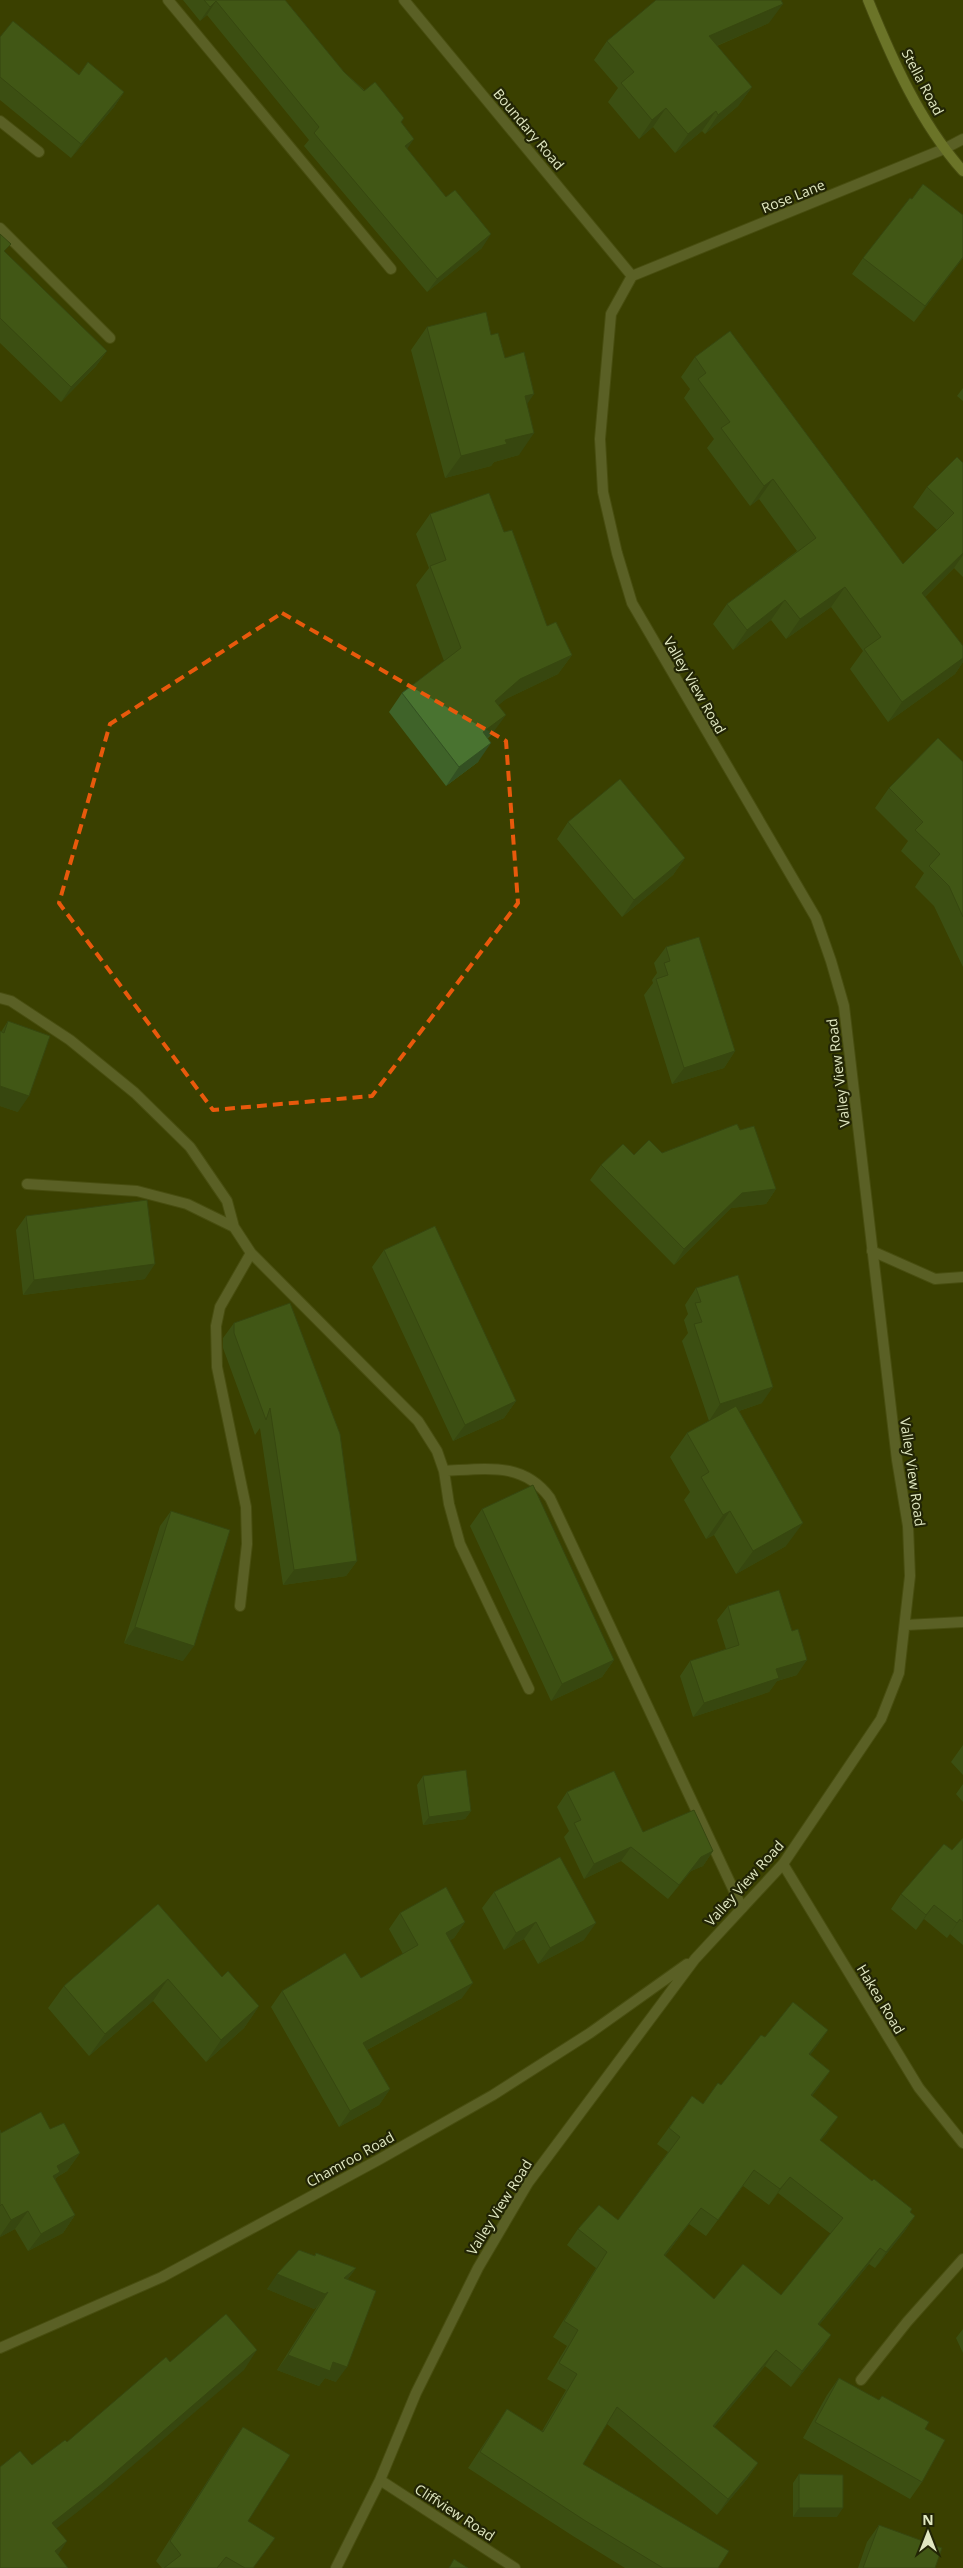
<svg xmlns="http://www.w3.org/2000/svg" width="963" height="2568" viewBox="0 0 963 2568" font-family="'Open Sans',sans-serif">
	<rect width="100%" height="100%" fill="#3a4000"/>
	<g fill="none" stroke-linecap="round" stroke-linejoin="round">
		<g stroke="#585e23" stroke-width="12">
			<path id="service" d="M168 0 391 269
				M0 121 39 152
				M0 228 110 338
				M0 998 11 1001 70 1040 135 1093 190 1147 227 1201 234 1227
				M27 1184 137 1191 187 1204 234 1227 251 1253 418 1421 437 1451 444 1471 449 1504 460 1544 529 1689
				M872 1251 935 1279 963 1277
				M444 1471C485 1469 523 1461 550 1498L742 1908
				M240 1606 247 1544 246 1507 217 1367 216 1326 220 1307 251 1253"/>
		</g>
		<g stroke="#585e23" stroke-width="12">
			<path id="minor" d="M404 0 632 276
				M632 276 944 149 963 139
				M906 1625 963 1622
				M783 1864 919 2088 963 2143
				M0 2348 162 2277 380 2159 493 2095 590 2033 687 1964
				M861 2380 907 2322 963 2259
				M380 2480 515 2568
				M336 2568 380 2480 416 2393 478 2268 528 2183 695 1959 783 1864 881 1719 899 1673 910 1576 908 1526 897 1460 844 1006 831 961 816 918 632 603 617 553 603 492 600 439 611 314 632 276"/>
		</g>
		<g stroke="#585e23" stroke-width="12">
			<path id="secondary" d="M868 0C892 59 920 123 963 171"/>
		</g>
		<use href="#service" stroke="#818853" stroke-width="10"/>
		<use href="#minor" stroke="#818853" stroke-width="10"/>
		<use href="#secondary" stroke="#a7b35a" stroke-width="10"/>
	</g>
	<path fill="#3f6329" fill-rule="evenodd" d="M183 0H285L344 72 402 123 407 149 482 248 427 292 304 146 309 140 207 15 200 21Z
		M769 23 717 46 752 87 738 106 705 134 702 131 675 153 653 127 639 139 608 102 618 88 594 60 607 41Z
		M0 37 79 75 124 92 114 107 71 158 0 100Z
		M912 199 963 215V258L914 322 852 274 863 258Z
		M0 234 5 252 107 351 96 366 61 402 0 343Z
		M427 327 491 335 505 358 527 404 519 455 494 462 491 466 445 478 411 350Z
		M695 357 903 564 937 530 913 507 927 487 963 463V577L954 568 925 597 963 646V662L955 674 888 722 850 669 863 651 831 607 786 639 771 620 733 650 713 624 727 604 797 551 759 499 750 506 707 448 714 439 684 398 690 389 681 377Z
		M963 388V401L957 396Z
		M430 514 504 532 547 626 572 655 558 674 506 699 498 705 492 734 488 738 478 762 446 786 389 712 402 693 444 661 416 585 429 568 416 534Z
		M963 762V967L934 906 915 887 924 873 901 851 908 841 875 808 889 788Z
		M568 822 685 858 673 875 622 917 557 839Z
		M666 947 735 1051 724 1068 672 1084 644 995 653 983 652 980 657 973 654 963Z
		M8 1021 18 1112 0 1106V1031L1 1032Z
		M740 1130 776 1189 766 1204 731 1208 674 1265 590 1180 601 1165 634 1155 662 1153Z
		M26 1216 145 1279 23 1295 16 1230Z
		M384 1250 516 1401 504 1418 453 1441 372 1267Z
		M696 1288 762 1403 739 1411 786 1546 736 1574 714 1535 706 1539 684 1500 690 1492 670 1457 687 1433 709 1421 682 1341 688 1333 684 1320 688 1314 685 1305Z
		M234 1323 357 1561 346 1576 283 1585 260 1428 255 1435 223 1348V1338Z
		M482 1509 614 1660 602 1677 551 1701 470 1526Z
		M171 1511 183 1661 124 1643 160 1526Z
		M728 1606 797 1675 777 1681 769 1692 693 1717 680 1676 690 1661 726 1649 717 1620Z
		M963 1745V1775L951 1762Z
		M423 1776 471 1811 465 1819 423 1825 417 1785Z
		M963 1784V1802L956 1794Z
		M567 1792 643 1832 713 1851 703 1866 691 1871 668 1899 621 1861 584 1879 564 1837 569 1831 557 1807Z
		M963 1838V1945L950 1934 947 1938 924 1919 916 1930 891 1909 901 1894 952 1850Z
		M494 1892 584 1940 538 1964 524 1939 504 1950 482 1908Z
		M158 1904 222 1977 259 2006 244 2028 206 2062 153 2001 89 2056 48 2008 64 1986Z
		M400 1913 465 1922 454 1938 450 1940 462 1998 367 2050 390 2089 379 2105 339 2127 271 2007 282 1991 361 1978 403 1954 389 1929Z
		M828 2030 810 2055 830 2071 812 2096 827 2133 820 2141 915 2216 904 2232 875 2268 869 2264 819 2325 831 2335 820 2351 791 2387 765 2366 714 2427 758 2463 747 2479 717 2515 607 2424 583 2464 718 2568H625L573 2536 468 2468 507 2409 542 2431 566 2390 547 2379 567 2346 553 2337 596 2268 567 2245 578 2229 618 2220 668 2152 657 2144 692 2096 703 2104 721 2085 765 2037ZM743 2186 769 2205 778 2193 831 2234 781 2295 714 2299 665 2256 689 2224 706 2236Z
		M50 2129 80 2153 67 2171 57 2177 55 2180 75 2215 63 2233 28 2251 15 2229 0 2237V2130L1 2133Z
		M316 2253 356 2268 347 2280 336 2382 325 2378 319 2386 277 2370 317 2307 314 2309 267 2289 314 2256Z
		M963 2329V2353L956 2338Z
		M839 2378 925 2429 922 2482 910 2499 803 2438 827 2395Z
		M243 2427 248 2521 254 2568H162L156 2561 230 2446Z
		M799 2474 837 2517H793V2483Z
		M879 2525 935 2568H858L867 2542Z"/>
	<path fill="#335022" d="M216 1 207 15 200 21 210 7Z
		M783 4 769 23 695 55 709 36Z
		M752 87 738 106 705 134 718 115Z
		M124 92 114 107 71 158 81 144Z
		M666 108 653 127 639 139 652 120Z
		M716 111 702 131 675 153 688 134Z
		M414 139 405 152V146Z
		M491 234 482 248 427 292 437 279Z
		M963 257V258L914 322 925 306Z
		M107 351 96 366 61 402 71 387Z
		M534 394 519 416 525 396Z
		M534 433 519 455 494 462 491 466 445 478 461 456 505 440Z
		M773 479 759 499 750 506 764 486Z
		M963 553V555L954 568 908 613 922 593Z
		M845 587 831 607 786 639 800 619Z
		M785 600 771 620 733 650 747 630Z
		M572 655 558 674 506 699 481 720 495 701 520 679Z
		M963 658V662L955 674 888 722 902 702Z
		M506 715 492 734 469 752 483 732Z
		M491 743 478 762 446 786 459 767Z
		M685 858 673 875 622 917 634 900Z
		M735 1051 724 1068 672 1084 684 1068Z
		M0 1086 29 1096 18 1112 0 1106Z
		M776 1189 766 1204 731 1208 674 1265 684 1249 742 1193Z
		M155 1264 145 1279 23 1295 34 1280Z
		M773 1387 762 1403 709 1421 720 1404Z
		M516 1401 504 1418 453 1441 465 1425Z
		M730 1511 714 1535 706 1539 723 1515Z
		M803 1523 786 1546 736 1574 753 1551Z
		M357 1561 346 1576 283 1585 294 1570Z
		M135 1627 194 1646 183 1661 124 1643Z
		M614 1660 602 1677 551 1701 562 1684Z
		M807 1660 797 1675 777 1681 769 1692 693 1717 704 1703 776 1669Z
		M471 1811 465 1819 423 1825 429 1817Z
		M631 1847 621 1861 584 1879 594 1864Z
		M713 1851 703 1866 691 1871 668 1899 701 1857Z
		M934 1905 924 1919 916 1930 926 1915Z
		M960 1919 950 1934 947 1938 957 1923Z
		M465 1922 454 1938 435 1949 446 1933Z
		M536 1922 524 1939 504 1950 516 1933Z
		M596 1923 584 1940 538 1964 550 1948Z
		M168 1979 153 2001 89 2056 105 2034Z
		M473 1983 462 1998 352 2058 363 2043Z
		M259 2006 244 2028 206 2062 221 2040Z
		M828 2030 817 2046 798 2071 809 2054Z
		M830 2071 819 2087 800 2111 811 2095Z
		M390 2089 379 2105 339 2127 350 2111Z
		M838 2117 827 2133 808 2156 820 2140Z
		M80 2153 67 2171 57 2177 48 2190 57 2166Z
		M790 2177 769 2205 780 2189Z
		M701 2208 653 2272 664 2255Z
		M28 2211 15 2229 0 2237V2236L11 2220Z
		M75 2215 63 2233 28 2251 41 2234Z
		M915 2216 904 2232 875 2268 886 2252Z
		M880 2248 869 2264 807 2340 818 2324Z
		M356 2268 345 2283 344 2278Z
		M277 2274 328 2292 317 2307 314 2309 267 2289Z
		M831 2335 820 2351 791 2387 802 2371Z
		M257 2350 244 2370 89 2503 39 2542 52 2523Z
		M776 2350 765 2366 702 2442 713 2426Z
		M288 2355 333 2362 347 2367 336 2382 325 2378 319 2386 277 2370Z
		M758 2463 747 2479 717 2515 728 2499Z
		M799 2508H843L837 2517H793Z
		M67 2541 54 2561 55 2551Z"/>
	<path fill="#497330" stroke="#335022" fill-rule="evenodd" d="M204 0H285L344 72 364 91 375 82 404 118 401 122 414 139 405 146 446 197 455 190 491 234 437 279 314 133 319 127 216 1 210 7Z
		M656 0H781L783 4 709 36 752 87 718 115 716 111 688 134 666 108 652 120 621 83 634 72 607 41Z
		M13 21 79 75 88 62 124 92 81 144 0 77V37Z
		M923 184 963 215V257L925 306 863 258 910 198 912 199Z
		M0 234 11 244 4 251 107 351 71 387 0 318Z
		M486 312 491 335 498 333 505 358 524 352 534 394 525 396 534 433 505 440 507 444 461 456 427 327Z
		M730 331 903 564 954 513 927 487 957 457 963 463V553L922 593 963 646V658L902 702 864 649 881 637 845 587 800 619 785 600 747 630 727 604 816 538 773 479 764 486 744 459 721 428 730 422 698 379 706 373 695 357Z
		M489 493 504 532 512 530 547 626 556 622 572 655 520 679 495 701 506 715 483 732 491 743 459 767 402 693 461 648 430 566 446 560 430 514Z
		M938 738 963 762V917L949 886 929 866 940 854 915 830 923 822 889 788Z
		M620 779 685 858 634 900 568 822Z
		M699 937 735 1051 684 1068 656 979 668 975 664 963 670 961 666 947Z
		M8 1021 50 1036 29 1096 0 1086V1031L4 1033Z
		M737 1124 740 1130 754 1126 776 1189 742 1193 684 1249 601 1165 623 1144 634 1155 649 1140 662 1153Z
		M147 1200 155 1264 34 1280 26 1216Z
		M435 1226 516 1401 465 1425 384 1250Z
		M738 1275 773 1387 720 1404 694 1324 702 1322 695 1303 701 1302 696 1288Z
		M290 1303 340 1434 357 1561 294 1570 270 1408 266 1420 234 1333V1323Z
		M736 1406 803 1523 753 1551 730 1511 723 1515 701 1477 709 1472 687 1433Z
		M533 1485 614 1660 562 1684 482 1509Z
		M171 1511 230 1530 194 1646 135 1627Z
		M779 1590 792 1631 798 1629 807 1660 776 1669 779 1678 704 1703 690 1661 739 1645 728 1606Z
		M466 1770 471 1811 429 1817 423 1776Z
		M614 1771 643 1832 694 1810 713 1851 701 1857 679 1885 631 1847 594 1864 574 1823 581 1820 567 1792Z
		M963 1838V1922L960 1919 957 1923 934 1905 926 1915 901 1894 944 1844 952 1850Z
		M560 1857 596 1923 550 1948 536 1922 516 1933 494 1892Z
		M446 1887 465 1922 446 1933 473 1983 363 2043 390 2089 350 2111 282 1991 345 1953 361 1978 418 1945 400 1913Z
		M158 1904 222 1977 228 1971 259 2006 221 2040 168 1979 105 2034 64 1986Z
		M793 2002 828 2030 809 2054 830 2071 811 2095 838 2117 820 2140 872 2181 874 2179 912 2209 910 2212 915 2216 886 2252 880 2248 818 2324 831 2335 802 2371 776 2350 713 2426 758 2463 728 2499 617 2407 583 2464 729 2551 718 2568H663L584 2520 480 2452 507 2409 543 2432 577 2374 559 2363 578 2330 564 2321 607 2252 578 2229 599 2205 618 2220 680 2137 669 2128 692 2096 703 2104 718 2083 721 2085 761 2035 765 2037ZM754 2170 780 2189 790 2177 843 2218 781 2295 743 2264 714 2299 664 2255 701 2208 718 2220Z
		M41 2112 50 2129 64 2123 80 2153 57 2166 60 2172 53 2176 75 2215 41 2234 28 2211 11 2220 2 2204 0 2206V2130L1 2133Z
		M299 2250 315 2256 316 2253 356 2268 344 2278 376 2291 347 2367 333 2362 330 2371 288 2355 328 2292 325 2294 277 2274Z
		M226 2314 257 2350 102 2484 52 2523 67 2541 55 2551 68 2568H0V2467L20 2451 32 2465 65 2440 67 2442 166 2357 170 2362Z
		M839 2378 879 2400 882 2396 929 2422 925 2429 945 2440 922 2482 815 2422Z
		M243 2427 290 2455 248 2521 275 2538 253 2568H245L226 2557 217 2568H164L181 2555 170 2541Z
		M799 2474 843 2475V2508H799Z
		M879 2525 942 2548 935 2568H863Z
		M454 2559 468 2568H449Z"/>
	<path d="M0 0H963V2568H0ZM282 613 506 741 518 903 372 1096 213 1110 59 903 110 724Z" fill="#3a4000" fill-opacity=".55" fill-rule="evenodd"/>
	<path fill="none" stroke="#e8590c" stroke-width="4" stroke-dasharray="10 6" stroke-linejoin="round" d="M282 613 506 741 518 903 372 1096 213 1110 59 903 110 724Z"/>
	<g text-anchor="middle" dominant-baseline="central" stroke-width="4.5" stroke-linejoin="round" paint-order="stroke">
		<g font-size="14" fill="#e1e8c2" stroke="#222505">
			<text transform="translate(923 82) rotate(62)">Stella Road</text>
			<text transform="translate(529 129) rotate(50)">Boundary Road</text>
			<text transform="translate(793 196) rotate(-22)">Rose Lane</text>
			<text transform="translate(695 685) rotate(60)">Valley View Road</text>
			<text transform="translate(838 1073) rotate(-97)">Valley View Road</text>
			<text transform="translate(913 1472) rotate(82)">Valley View Road</text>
			<text transform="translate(744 1883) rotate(-48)">Valley View Road</text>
			<text transform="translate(881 1999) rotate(59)">Hakea Road</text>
			<text transform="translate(350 2159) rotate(-29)">Chamroo Road</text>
			<text transform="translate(499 2207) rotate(-58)">Valley View Road</text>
			<text transform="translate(455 2512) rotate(33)">Cliffview Road</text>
		</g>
	</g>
	<g transform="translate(928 2533)" stroke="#222505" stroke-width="4" paint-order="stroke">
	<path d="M0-4L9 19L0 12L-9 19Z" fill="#e1e8c2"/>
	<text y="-8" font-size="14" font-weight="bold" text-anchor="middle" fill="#e1e8c2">N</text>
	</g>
</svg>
